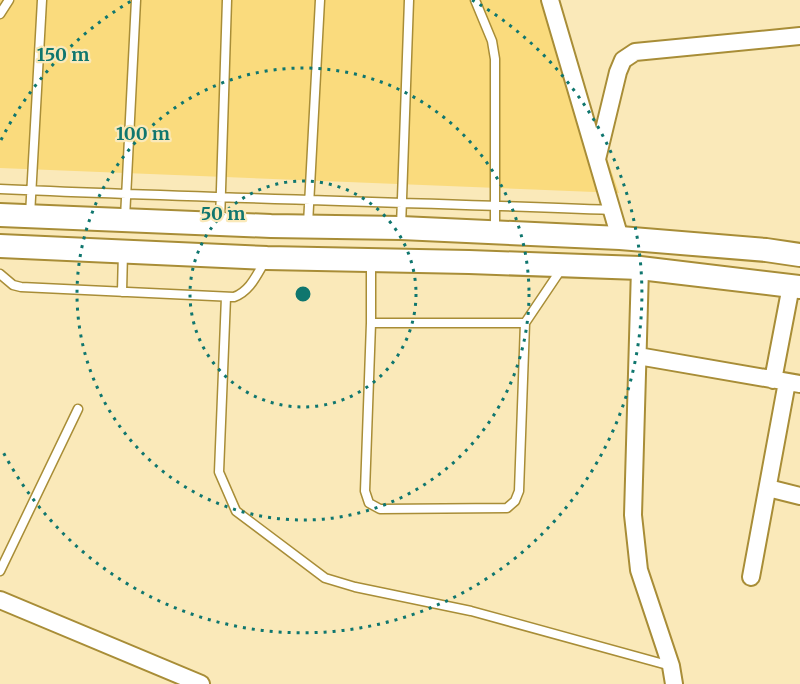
<svg xmlns="http://www.w3.org/2000/svg" width="800" height="684" viewBox="0 0 800 684" font-family="Merriweather,serif">
	<rect width="100%" height="100%" fill="#fae9b9"/>
	<path fill="#fadb7d" d="M0 0H552L619 193 0 168Z"/>
	<g fill="none" stroke-linecap="round" stroke-linejoin="round">
		<g stroke="#a88d37" stroke-width="11">
			<path id="lane" d="M475 0 492 41 495 59V230
				M0 14 9 0
				M0 189C204 198 408 202 612 210
				M30 215 42 0
				M125 218 136 0
				M220 221 227 0
				M308 224 320 0
				M401 227 409 0
				M371 260V323H525L562 268
				M0 274 13 285 21 287 234 297C250 291 256 276 265 261
				M122 292 123 252
				M226 297 219 472 236 511 325 578 355 587 471 611 671 666
				M371 323 365 491 369 503 380 509 507 508 515 501 519 491 525 323
				M0 571 78 409"/>
		</g>
		<g stroke="#a88d37" stroke-width="20">
			<path id="street" d="M550 0 620 238
				M597 159 618 72 623 60 635 52 800 36
				M640 268 633 515 639 570 671 666 674 684
				M638 356 800 384
				M773 380 791 286
				M768 488 800 496
				M751 577 787 382
				M0 600 201 684"/>
		</g>
		<g stroke="#a88d37" stroke-width="26">
			<path id="secondary" d="M0 215 271 226 401 228 620 238 766 250 800 255
				M0 246 267 258 469 262 640 268 800 287"/>
		</g>
		<use href="#lane" stroke="#fff" stroke-width="8"/>
		<use href="#street" stroke="#fff" stroke-width="16"/>
		<use href="#secondary" stroke="#fff" stroke-width="22"/>
	</g>
	<g fill="none" stroke="#0f766e" stroke-width="3" stroke-dasharray="3 6">
		<circle cx="303" cy="294" r="113"/>
		<circle cx="303" cy="294" r="226"/>
		<path d="M1 140A339 339 0 0 1 133 0M472 0A339 339 0 1 1 1 448"/>
	</g>
	<circle cx="303" cy="294" r="9" fill="#0f766e" stroke="#fae9b9" stroke-width="3"/>
	<g font-size="18" text-anchor="middle" font-weight="bold" fill="#0f766e" stroke="#fae9b9" stroke-width="4.5" stroke-linejoin="round" paint-order="stroke">
		<text x="63" y="61">150 m</text>
		<text x="143" y="140">100 m</text>
		<text x="223" y="220">50 m</text>
	</g>
</svg>
